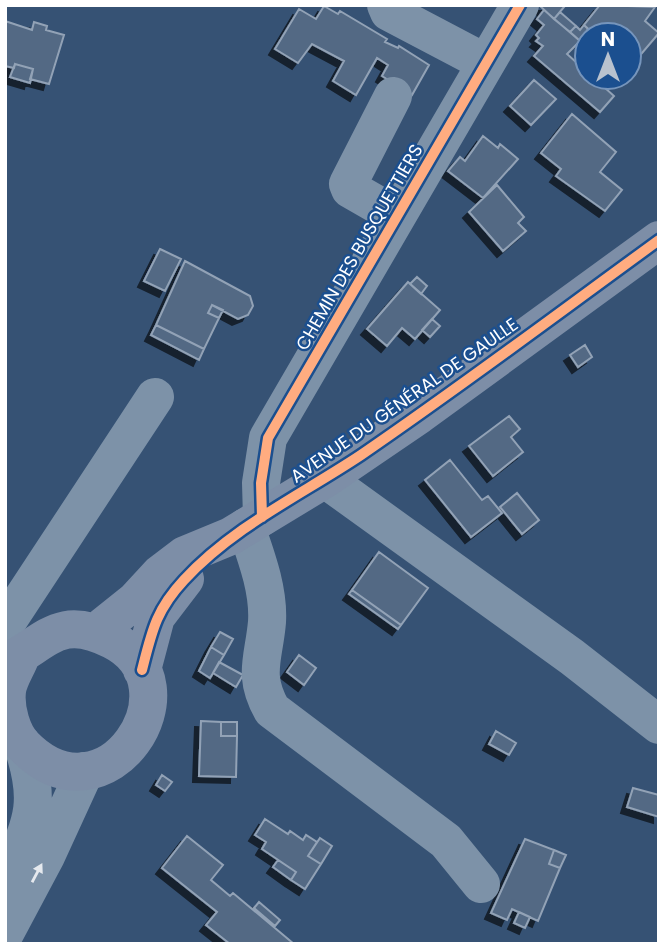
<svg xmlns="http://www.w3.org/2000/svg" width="664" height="949" viewBox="0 0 664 949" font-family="Poppins,sans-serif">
	<defs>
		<filter id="shadow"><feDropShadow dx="-6" dy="6" stdDeviation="0" flood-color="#0009"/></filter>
	</defs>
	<rect width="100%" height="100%" fill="#365274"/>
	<path fill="#526984" stroke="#92a2b6" stroke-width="2" filter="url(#shadow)" d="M539 5H562L564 7 554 19Z
		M600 5 655 7 645 21 659 33 631 66 629 35H595L584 25Z
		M324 6 338 14 340 11 387 39 385 42 398 48 399 46 429 65 412 95 382 76 388 65 377 58 356 95 333 81 344 61 312 44 298 63 275 49 299 9 316 19Z
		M544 10 580 41 567 54 587 72V77H593L614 96 600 112 534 56 543 46 536 41 539 38 536 35 544 25 537 19Z
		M560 12 576 26 570 32 554 19Z
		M5 21 32 30 34 22 47 26 46 30 64 35 49 84 30 79 33 69 15 64 14 68 5 66Z
		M584 25 588 29 583 37 587 40V47L570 32 576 26 580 30Z
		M15 64 33 69 30 83 10 77Z
		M534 80 556 99 531 125 510 106Z
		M572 114 616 152 600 172 622 190 605 211 556 176 561 169 541 153Z
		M483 136 498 148 500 144 518 159 483 198 448 171 460 157 465 161Z
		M497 185 524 217 518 223 526 231 503 251 469 212Z
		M160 249 181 259 165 291 144 281Z
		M185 261 250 296 253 306 248 315 238 319 212 305 208 313 219 318 204 349 156 325Z
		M417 277 427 286 421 294 410 284Z
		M408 282 440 310 415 339 402 328 387 346 367 329Z
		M212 305 223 310 219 318 208 313Z
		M432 319 440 326 430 337 422 330Z
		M156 325 204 349 199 360 151 335Z
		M585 345 592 357 578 367 570 355Z
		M509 416 520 429 511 437 523 452 493 476 469 446Z
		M450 460 482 500 488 496 502 513 471 537 425 480Z
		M517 493 539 520 522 534 500 507Z
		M379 552 428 588 401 625 352 590Z
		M352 590 401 625 398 629 349 594Z
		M220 632 233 639 224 655 211 647Z
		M211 647 224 655 210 678 199 671Z
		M299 655 316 668 304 685 287 672Z
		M219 662 243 675 236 687 213 673Z
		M201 721 221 722V736H237L236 777 199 776Z
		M221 722H237V736H221Z
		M496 731 516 743 509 755 489 744Z
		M162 775 172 782 165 791 156 785Z
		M633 788 659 795V817L627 807Z
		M265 819 288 834 290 831 303 840 306 835 317 842 308 856 321 864 305 889 291 880 296 872 262 849 266 842 255 835Z
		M187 836 223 865 211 880 230 896 233 893 294 944H230L206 925 217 912 162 868Z
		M320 838 332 846 321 864 308 856Z
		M525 839 554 850 549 864 560 868 538 921 512 909 507 920 491 913Z
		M554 850 566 855 560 868 549 864Z
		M278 860 296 872 291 880 273 867Z
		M259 902 280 920 275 926 254 908Z
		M519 912 530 917 525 928 514 923Z"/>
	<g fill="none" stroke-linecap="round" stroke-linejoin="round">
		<path stroke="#7d92a8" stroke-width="38" d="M386 5 389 12 486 63
			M393 96 348 184 350 189 397 216
			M325 479 572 657 659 725
			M262 517 261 483 268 438 520 5
			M246 527C256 556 269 590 267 622 264 658 252 675 272 710L446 841 481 884
			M5 625 155 397
			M5 883C30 825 44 807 22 744
			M5 933 46 856 85 771"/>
		<path stroke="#7d8ea7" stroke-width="38" d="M96 632 136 600 160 574 185 555 231 536 325 479 419 415 659 240
			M5 662C28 654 42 635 66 630 82 627 98 633 112 640 202 685 106 830 24 746 12 734 5 709 7 691 8 680 17 667 21 656
			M142 670 156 617 185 579"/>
		<g stroke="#1b4f8f" stroke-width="15">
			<path id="cycleway" d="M262 517 261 483 268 438 520 5
				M142 670C152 631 156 610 184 580 234 526 301 495 361 455 462 386 560 312 659 240"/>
		</g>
		<use href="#cycleway" stroke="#ffac80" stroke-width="10"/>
	</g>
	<defs><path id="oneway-solid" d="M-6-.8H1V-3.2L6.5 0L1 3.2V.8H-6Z" transform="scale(1.75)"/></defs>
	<use fill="#e5e9ee" href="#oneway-solid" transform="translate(37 873) rotate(-62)"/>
	<g text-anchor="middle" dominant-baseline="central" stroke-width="5" stroke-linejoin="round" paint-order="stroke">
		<g font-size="18" fill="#fff" stroke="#1b4f8f">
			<text transform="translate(359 247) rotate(-60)">CHEMIN DES BUSQUETTIERS</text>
			<text transform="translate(404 400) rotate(-35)">AVENUE DU GÉNÉRAL DE GAULLE</text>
		</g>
	</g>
	<rect width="664" height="949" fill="none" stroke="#ffffff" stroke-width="14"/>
	<g transform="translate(608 56)"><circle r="33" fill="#1b4f8f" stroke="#7695bc" stroke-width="2"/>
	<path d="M0-5L12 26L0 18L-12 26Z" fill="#b9c2ce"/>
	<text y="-10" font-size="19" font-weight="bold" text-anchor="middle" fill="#ffffff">N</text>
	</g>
</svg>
